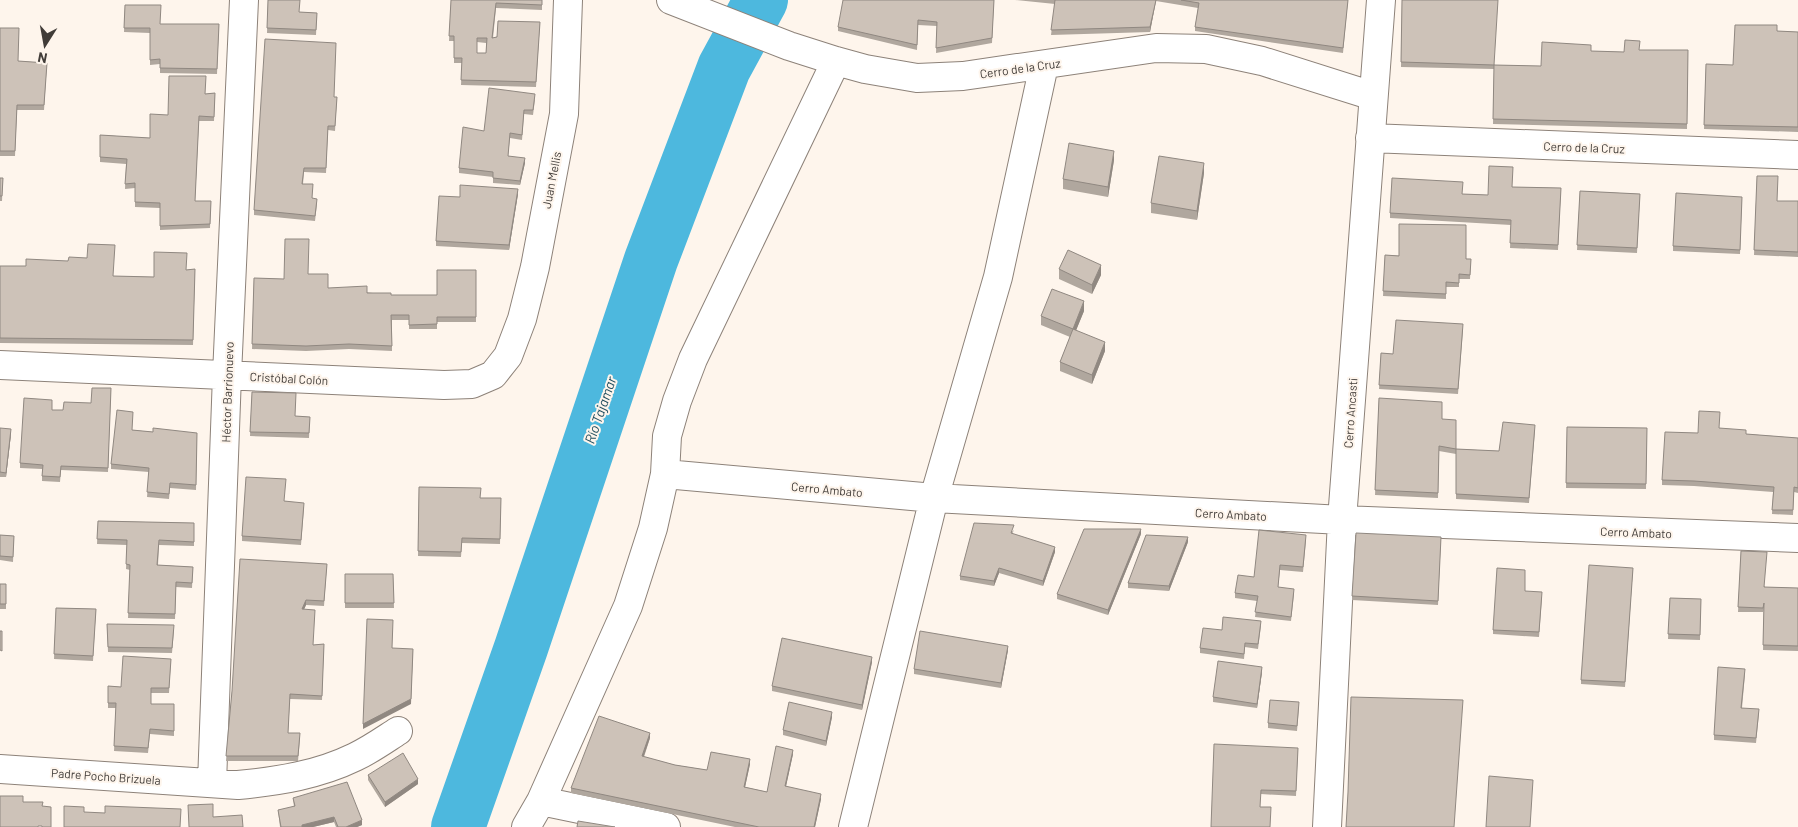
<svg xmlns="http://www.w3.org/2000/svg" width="1798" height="827" viewBox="0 0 1798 827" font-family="Barlow,sans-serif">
	<rect width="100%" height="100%" fill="#fef5ec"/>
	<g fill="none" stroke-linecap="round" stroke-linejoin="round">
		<path stroke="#4db8de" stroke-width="54" d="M458 827 521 648 651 260 724 68 761 0"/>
		<g stroke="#8d8279" stroke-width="30">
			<path id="minor" d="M671 0 789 46 836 61 865 69 917 78 963 76 1156 48 1206 49 1262 61 1373 96
				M1370 138 1798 155
				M0 365 444 385 472 384 493 375 508 356 522 319 535 267 564 114 568 0
				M665 474 934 498 1342 520 1798 538
				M0 769 238 785C279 781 318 775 355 757 370 750 384 740 398 731
				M212 783 227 375 244 0
				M541 801 666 827
				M526 827 541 801 628 606 653 528 665 474 667 436 677 401 693 359 836 61
				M853 827 934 498 998 277 1044 65
				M1327 827 1342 520 1381 0"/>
		</g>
		<use href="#minor" stroke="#fff" stroke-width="28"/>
	</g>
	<path fill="#b0a79e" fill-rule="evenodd" d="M268 0 299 12 317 13 316 35 267 33Z
		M451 0H542V10L496 8 493 38 540 22 536 87 461 85 462 63H454V41H449ZM477 42 486 43V53H477Z
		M994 0 992 43 936 53 937 26 918 25 917 50 838 31V27Z
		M1015 0H1348L1343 53 1195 31V27L1198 8 1156 1 1150 32 1051 35 1055 4Z
		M1402 0 1495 65 1541 66 1591 51 1624 52 1640 50H1688L1687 129 1493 124 1494 69 1401 67Z
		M125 5 160 24H219L217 74 160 73V64L150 65V33L124 32Z
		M0 28 18 61 47 63 44 110H17L15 156H0Z
		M1777 31 1798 32V132L1704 129 1706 64 1733 65Z
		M215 93 214 121H199L195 201H211L210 228 160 230V208L135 207V188L125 189 126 164 100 162V135L150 138 168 115 205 94Z
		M334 97H337L335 131 328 130 326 173 304 172 303 184 312 198 317 204 315 221 254 215V210Z
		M535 99 533 115 524 114 522 140 510 138 508 156 525 163 520 185 493 183V177L459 173V168Z
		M1114 160 1108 197 1063 189V179Z
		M1204 173 1197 220 1151 213V203Z
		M1757 176 1777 201H1798V257L1754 255Z
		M0 178H3L2 201H0Z
		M1512 187 1561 188 1558 250 1510 248 1511 225 1390 218V213L1462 194 1488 195Z
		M1580 191 1640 194 1637 253 1577 250Z
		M518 194 509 250 436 246V241L460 197Z
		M1742 197 1740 254 1673 251V246Z
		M1385 255 1471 259 1470 279H1459V287H1446V299L1383 296Z
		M0 266 113 276 154 277 186 270 195 269 193 345 0 343Z
		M1059 269 1101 275 1092 294 1059 279Z
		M476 270V322H437V329H409V320H392V351L349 349 306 351 252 349 254 278 284 279 308 274 328 288 391 295H437Z
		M1084 311 1076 330 1105 351 1092 384 1060 371V362L1070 337 1041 325V316Z
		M1463 329 1458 394 1379 389 1381 353 1393 354Z
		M111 388 108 472 61 470 60 482 42 481V469L20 468V463L52 410H63L91 403Z
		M252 392 295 416 310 417 309 438 250 436Z
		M1379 398 1442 420H1456V454L1439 451 1438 498 1375 495Z
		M1567 427 1647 428 1646 489 1566 488Z
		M0 428 11 434 6 477H0Z
		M1719 428 1746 434 1798 438V493L1794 492 1793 515 1772 514 1773 492 1694 486 1662 485V480L1698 433Z
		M132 430 153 432 197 433 196 490 170 488 169 499 147 497 149 472 111 469V464Z
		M1535 430 1529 503 1456 499V449L1499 451Z
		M419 487 481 498H501L500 544 462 543 461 557 418 556Z
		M285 501 304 507 301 545 242 541V536Z
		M98 521 194 523V546L159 545 158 565 193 567 192 588 176 587 175 619 128 618 130 570 126 569 127 545 97 544Z
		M1014 530 1012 534 1055 552 1043 586 999 573 994 586 960 580V576Z
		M1141 534 1108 615 1057 599V594Z
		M0 535 14 536 13 562 0 560Z
		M1441 537 1438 605 1352 600V596Z
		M1306 540 1303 572 1280 570 1278 587 1294 594 1291 621 1255 617 1257 601 1235 598V593Z
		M1188 542 1169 591 1128 588V583Z
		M1741 551 1765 587 1798 588V651L1763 650 1764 608 1763 612H1738Z
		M327 564 324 606 306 605 304 609 313 645 324 644 322 700 290 699 288 733 300 738 298 761H226L232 691Z
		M1633 568 1625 687 1581 684V680Z
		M345 574H393L394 608H345Z
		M0 584H6V609H0Z
		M1542 597 1539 637 1493 634V630Z
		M1670 598 1701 599 1700 640 1668 639Z
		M56 608 96 609 93 661 54 659Z
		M107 624 174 630 172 653 108 652Z
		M1261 626 1258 649 1245 647 1244 659 1200 653V648L1222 630Z
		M1008 650 1001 688 914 674V669Z
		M171 659 169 693H151V704H174V736L150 734 148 753 114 751 116 708H108V686L121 687Z
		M872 662 862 710 772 691V686Z
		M1262 672 1257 708 1213 702V697Z
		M1745 674 1742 708 1759 713 1756 743 1714 740V735Z
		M1299 707 1297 731 1268 728V723Z
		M832 717 826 746 783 735V730Z
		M650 738 644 757 675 765 707 770 750 764 745 787 767 792 793 754 786 786 821 799 815 827H735L571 793V788Z
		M1298 748 1296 796 1261 794 1211 827Z
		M368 775 418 784 385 807 368 780Z
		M293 798 362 825 357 827H336L334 822 313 827H280L278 810 294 807Z"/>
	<path fill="#908881" d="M1156 0 1150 32V27Z
		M1114 151V160L1108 197V187Z
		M525 158V163L520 185V181Z
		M1204 163V173L1197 220V211Z
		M518 189V194L509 250V245Z
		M1101 265V275L1092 294V285Z
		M1084 301V311L1073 338V329Z
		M1105 342V351L1092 384V375Z
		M11 429V434L6 477V473Z
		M1141 529V534L1108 615V610Z
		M1188 537V542L1169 591V586Z
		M1055 547V552L1043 586V581Z
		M999 568V573L994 586V581Z
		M306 600V605L302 614V609Z
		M1008 646V650L1001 688V683Z
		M413 649 411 704 363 729V724Z
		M872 657V662L862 710V705Z
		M1262 667V672L1257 708V704Z
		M832 712V717L826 746V741Z
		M650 733V738L642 761V756Z
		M793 750V754L785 791V786Z
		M750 759V764L744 792V787Z
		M418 779V784L385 807V802Z
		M821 794V799L815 827H814Z
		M334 817V822L313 827H302V825Z
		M362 820V825L357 827H346Z"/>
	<path fill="#cdc2b8" stroke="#908881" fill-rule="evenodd" d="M268 0H300L299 12 317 13 316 30 267 28Z
		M451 0H542V5L496 3 492 38 497 37 498 21 540 22 536 82 461 80 462 58H454V36H449ZM477 38H487L486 53H477Z
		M843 0H994L992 38 936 48 937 22 918 20 917 45 838 27Z
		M1055 0H1156L1150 27 1051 30Z
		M1181 0H1348L1343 48 1195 27 1199 3Z
		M1402 0H1498L1494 65 1401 62Z
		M125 5H161L160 24H219L217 69 160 68V59L150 60V28H124Z
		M1735 25H1777V31L1798 32V127L1704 125 1706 64 1733 65Z
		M0 28H19L18 61 47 63 44 105H17L15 151H0Z
		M265 39 336 43 334 97H337L335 126H328L326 168H304L302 184H313L312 198 317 199 315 216 254 210Z
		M1625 40 1640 41 1639 50H1688L1687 124 1493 119 1494 65 1541 66 1542 42 1591 45V51L1624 52Z
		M169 76H206L205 94 215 93 214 117 199 116 195 201H211L210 224 160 226V203L135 202V183L125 184 127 159 100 157V135L150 138V114L168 115Z
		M489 88 535 94 533 110H524L522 135 510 133 508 156 525 158 520 181 493 178V172L459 168 463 127 484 131Z
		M1069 143 1114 151 1108 187 1063 179Z
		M1159 156 1204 163 1197 211 1151 203Z
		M1489 166 1513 167 1512 187 1561 188 1558 245 1510 243 1511 220 1390 213 1392 178 1463 182 1462 194 1488 195Z
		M1757 176H1778L1777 201H1798V252L1754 250Z
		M0 178H3L2 196H0Z
		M460 185 518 189 509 245 436 241 439 196 460 197Z
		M1580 191 1640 194 1637 248 1577 245Z
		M1676 193 1742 197 1740 250 1673 246Z
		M1399 224 1466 225V259H1471L1470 275 1459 274V283L1446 282V294L1383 291 1385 255 1399 256Z
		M285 239H309L308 274H328V288L367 286V293H391V295H437V270H476V317H437V324L409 325V315H391L392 346 349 344 306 346 252 344 254 278 284 279Z
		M88 244 115 245 113 276 154 277V252L187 253 186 270 195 269 193 340 0 338V266H26V259L68 261 69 257 87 258Z
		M1068 250 1101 265 1092 285 1059 269Z
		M1052 289 1084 301 1073 329 1041 316Z
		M1396 320 1463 324 1458 389 1379 385 1381 353 1393 354Z
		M1073 329 1105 342 1092 375 1060 362Z
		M92 388H111L108 468 61 466 60 477 42 476 43 465 20 463 24 398 52 400V410H63L64 402 91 403Z
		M252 392 296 393 295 416 310 417 309 433 250 432Z
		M1379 398 1442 402V419L1456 420V449L1439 446 1438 493 1375 490Z
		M117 410 133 412 132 430 153 432V428L197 433 196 485 170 483 169 494 147 492 149 468 111 464Z
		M1699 411 1720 412 1719 428 1746 430V434L1798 438V488L1794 487 1793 510H1772L1774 487 1694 481 1662 480 1665 432 1698 433Z
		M1503 422 1535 425 1529 498 1456 494V449L1499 451Z
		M1567 427 1647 428 1646 484 1566 483Z
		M0 428 11 429 6 473 0 472Z
		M246 477 286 479 284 501 304 503 301 540 242 536Z
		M419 487 481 488 480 498H501L500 539 462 538 461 552 418 551Z
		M98 521 194 523V542L159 540 157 565 193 567 192 583 176 582 175 614 128 613 130 565 126 564 127 540 97 539Z
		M974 523 1014 525 1011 533 1055 547 1043 581 999 568 994 581 960 576Z
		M1084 529H1141L1108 610 1057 594Z
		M1259 530 1306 535 1303 567 1280 565 1278 587 1294 589 1291 617 1255 612 1258 596 1235 593 1238 575 1254 577Z
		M1356 533 1441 537 1438 601 1352 596Z
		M0 535 14 536 13 557 0 556Z
		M1146 535 1188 537 1169 586 1128 583Z
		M1741 551 1767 552 1764 587 1798 588V646L1763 645 1764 603 1763 608 1738 607Z
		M240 559 327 564 324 601 306 600 302 609 315 610 313 645 324 644 322 696 290 694 288 733H300L298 756H226L232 691Z
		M1589 565 1633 568 1625 682 1581 680Z
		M1497 568 1525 570V591L1542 592 1539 632 1493 630Z
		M345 574H393L394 603H345Z
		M0 584H6V604H0Z
		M1670 598 1701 599 1700 635 1668 634Z
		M56 608 96 609 93 656 54 654Z
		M1223 617 1261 621 1258 644 1245 643 1244 654 1200 648 1203 628 1222 630Z
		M367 619 393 620 392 648 413 649 411 699 363 724Z
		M107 624 174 625 172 648 108 647Z
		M0 631H2V651L0 650Z
		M920 631 1008 646 1001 683 914 669Z
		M782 638 872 657 862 705 772 686Z
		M123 656 171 659 169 688H151V704H174V731L150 729 148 748 114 746 116 703H108V686L121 687Z
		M1218 661 1262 667 1257 704 1213 697Z
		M1718 667 1745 669 1741 708 1759 709 1756 738 1714 735Z
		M1351 697 1463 700 1454 827H1346L1348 792Z
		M1270 700 1299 702 1297 726 1268 723Z
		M789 702 832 712 826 741 783 730Z
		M599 716 650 733 642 756 675 765 707 770 711 752 750 759 744 787 767 792 776 746 793 750 785 786 821 794 814 827H759L571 788Z
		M1214 744 1298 748 1296 791 1261 790 1260 807H1271L1270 827H1211Z
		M403 753 418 779 385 802 368 775Z
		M1489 776 1533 780 1530 827H1486Z
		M347 782 362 820 346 827H338L334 817 302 825V827H281L278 810 295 806 293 798Z
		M0 796H23V802H43L42 806 51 807V827H42V826H38V827H0Z
		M213 804V817L242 815 243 827H189L188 805Z
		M64 806 84 807V812L105 813V806L181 809 180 827H64Z
		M578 821 615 827H577Z"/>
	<g text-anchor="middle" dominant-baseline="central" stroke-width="4" stroke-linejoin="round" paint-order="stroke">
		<g font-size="12" fill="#413c38" stroke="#fef5ec">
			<text transform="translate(1020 68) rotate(-8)">Cerro de la Cruz</text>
			<text transform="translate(1584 147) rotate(2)">Cerro de la Cruz</text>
			<text transform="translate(551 180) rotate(-79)">Juan Mellis</text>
			<text transform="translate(289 378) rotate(3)">Cristóbal Colón</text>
			<text transform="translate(227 392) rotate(-88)">Héctor Barrionuevo</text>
			<text transform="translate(1350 413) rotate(-86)">Cerro Ancasti</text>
			<text transform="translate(827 489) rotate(5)">Cerro Ambato</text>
			<text transform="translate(1231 514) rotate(3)">Cerro Ambato</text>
			<text transform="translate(1636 532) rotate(2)">Cerro Ambato</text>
			<text transform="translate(106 776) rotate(4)">Padre Pocho Brizuela</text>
		</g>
		<g font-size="14" font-style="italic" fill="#224f60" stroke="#fef5ec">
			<text transform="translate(600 410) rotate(-71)">Río Tajamar</text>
		</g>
	</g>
	<g transform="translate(45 45) rotate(191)" stroke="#fef5ec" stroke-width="4" paint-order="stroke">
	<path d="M0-4L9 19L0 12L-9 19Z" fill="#413c38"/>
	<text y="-8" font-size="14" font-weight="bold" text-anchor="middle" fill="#413c38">N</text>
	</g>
</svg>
